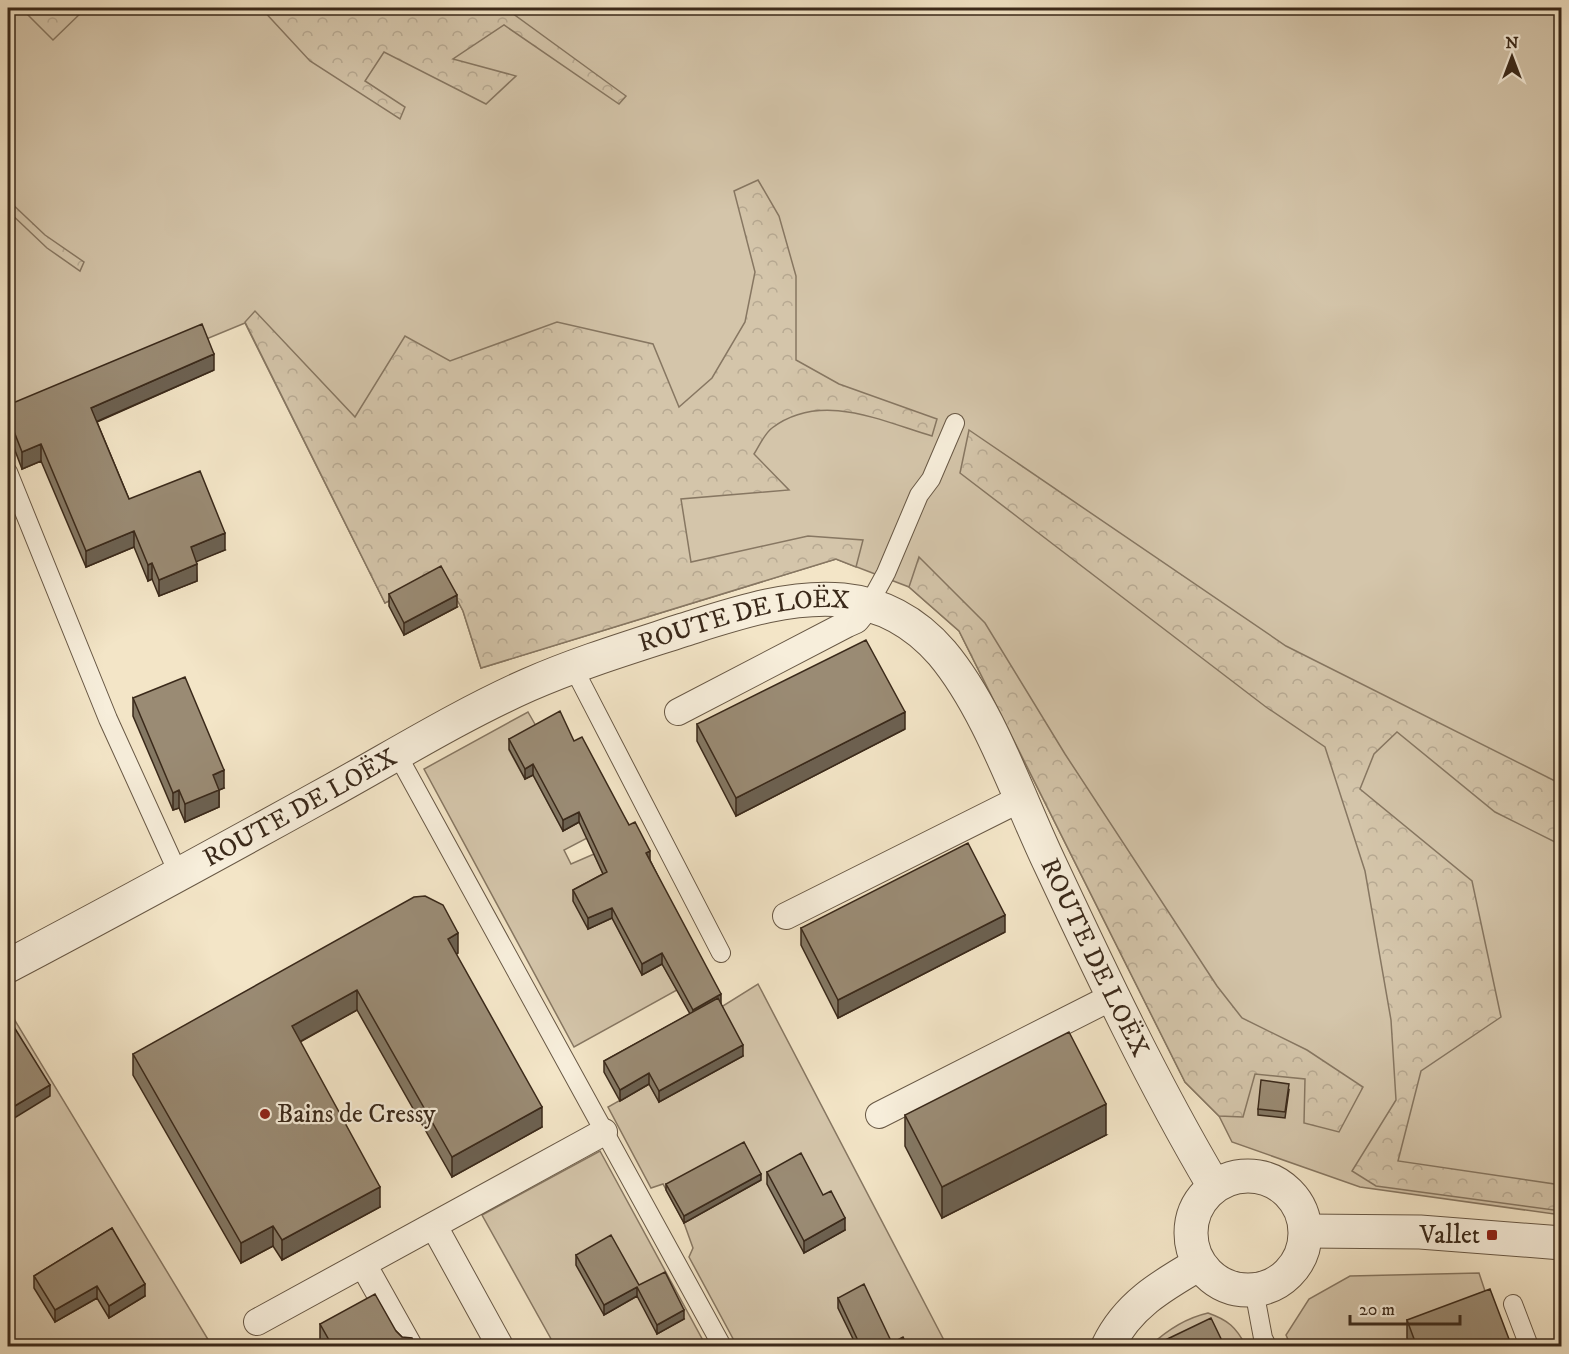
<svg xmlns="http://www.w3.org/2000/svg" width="1569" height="1354" viewBox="0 0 1569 1354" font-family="'IM FELL DW Pica',serif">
	<defs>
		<pattern id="forest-crowns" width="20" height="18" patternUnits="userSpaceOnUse" patternTransform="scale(1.5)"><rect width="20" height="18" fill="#d4c5aa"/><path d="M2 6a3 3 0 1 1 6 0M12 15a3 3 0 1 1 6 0" fill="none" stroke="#b7a992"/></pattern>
	</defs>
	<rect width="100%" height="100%" fill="#f3e5c7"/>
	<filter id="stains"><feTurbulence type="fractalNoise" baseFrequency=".00333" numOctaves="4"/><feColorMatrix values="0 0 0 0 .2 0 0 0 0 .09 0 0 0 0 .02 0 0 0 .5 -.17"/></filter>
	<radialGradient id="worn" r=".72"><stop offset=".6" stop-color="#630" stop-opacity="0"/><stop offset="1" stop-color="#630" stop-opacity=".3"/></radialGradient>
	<path fill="#d4c5aa" stroke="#877762" stroke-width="1.5" d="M8 8H1561V1215L1360 1187 1232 1142 1219 1116 1185 1082 959 631 909 587 836 559 481 668 463 611 443 573 385 603 245 323 15 418 8 400Z
		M528 712 540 733 509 750 525 779 533 775 563 831 585 819 593 835 564 850 571 864 594 854 603 874 612 918 642 974 662 964 677 990 574 1047 424 769Z
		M758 984 947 1346H737L689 1257 693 1248 684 1223 663 1184 651 1188 608 1107 649 1084 659 1102 718 1009Z
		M8 1009 212 1346H8Z
		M600 1151 706 1346H555L482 1215Z
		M1479 1273 1490 1306 1408 1338 1411 1346H1291L1286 1335 1309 1299 1350 1276Z
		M1208 1313C1228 1320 1236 1327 1246 1346H1150C1166 1331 1186 1318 1208 1313Z"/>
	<path fill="url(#forest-crowns)" stroke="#877762" stroke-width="1.5" d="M21 8H86L53 40Z
		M261 8H505L626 96 619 104 504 25 453 59 516 76 486 104 384 52 365 81 405 107 400 119 310 61Z
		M758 180 779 216 796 276V360L839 384 937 419 932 436C881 421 821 391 772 428 765 433 759 446 754 454L789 490 681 499 691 562 808 536 863 540 856 567 836 559 481 668 463 611 443 573 385 603 245 322 255 311 355 417 405 336 450 361 557 322 653 344 679 407 712 378 745 322 755 272 734 191Z
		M8 200 45 235 84 262 80 271 47 248 8 211Z
		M969 430 1286 646 1561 784V845L1495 812 1397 732 1374 754 1360 789 1472 881 1501 1017 1421 1071 1398 1161 1561 1185V1211L1376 1186 1352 1171 1396 1100 1391 1020 1365 871 1325 747 1266 707 960 473Z
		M919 557 985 623 1065 754 1217 986 1242 1018 1307 1050 1363 1087 1339 1132 1304 1123 1305 1079 1255 1074 1243 1117 1219 1116 1185 1082 959 631 909 587Z"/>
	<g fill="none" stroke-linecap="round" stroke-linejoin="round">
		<g stroke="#685845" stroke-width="20">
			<path id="service" d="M8 472 108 719 179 875
				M869 604 886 573 919 495 931 479 955 423
				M573 667 721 953
				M397 754 722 1346
				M1254 1290 1263 1338 1267 1346
				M1513 1304 1529 1346"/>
		</g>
		<g stroke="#685845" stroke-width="28">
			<path id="pedestrian" d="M678 712 847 624 856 620 869 604
				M786 916 1020 799
				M879 1115 1114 996
				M434 1226 500 1346
				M363 1264 409 1346
				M257 1322 604 1132"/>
		</g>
		<g stroke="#685845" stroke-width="35">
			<path id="minor" d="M1108 1346C1127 1306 1161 1286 1199 1264"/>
		</g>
		<g stroke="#685845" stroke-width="35">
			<g id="tertiary">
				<path id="s1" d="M8 966C112 911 215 855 318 798 388 760 456 717 528 685 578 663 631 647 683 630 734 614 789 595 843 600 883 604 916 623 942 653 989 709 1018 797 1050 864 1101 973 1153 1083 1214 1186"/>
				<circle cx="1248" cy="1233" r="57"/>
				<path d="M1306 1231 1420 1232 1562 1243"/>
			</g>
		</g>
		<use href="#service" stroke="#f7eedb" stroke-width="18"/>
		<use href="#pedestrian" stroke="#f7eedb" stroke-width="26"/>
		<use href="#minor" stroke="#f7eedb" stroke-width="33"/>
		<use href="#tertiary" stroke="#f7eedb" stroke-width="33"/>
	</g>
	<path fill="#847864" stroke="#3a291a" stroke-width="1.5" d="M214 370 97 422 129 499 225 550 196 561 197 581 159 596 152 579 148 581 134 547 86 567 41 461 22 469 8 432V405Z
		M389 594 457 607 404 635 389 606Z
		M133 698 224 788 219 790V807L185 822 179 808 173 810 133 716Z
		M697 724 905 729 736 816 697 741Z
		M509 739 574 741 629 825 650 860 721 1004 743 1056 659 1102 649 1084 620 1101 604 1072V1061L690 1014 662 964 642 975 612 918 588 929 573 901V890L603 874 579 822 563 831 533 775 525 779 509 749Z
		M801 928 1005 932 838 1018 801 945Z
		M458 953 456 954 542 1127 452 1177 357 1010 300 1042 380 1207 282 1260 273 1246 241 1263 133 1075V1054Z
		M1289 1090 1285 1118 1258 1115V1109Z
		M905 1115 1106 1135 942 1218 905 1146Z
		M767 1172 823 1195 845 1230 804 1253 767 1184Z
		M761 1180 684 1223 666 1190V1184Z
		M112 1228 145 1296 109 1318 97 1298 55 1322 34 1288V1276Z
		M576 1255 639 1285 684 1319 657 1334 637 1296 604 1315 576 1265Z
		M838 1298 892 1343 908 1347H857L838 1308Z
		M1407 1320 1512 1347H1411L1407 1338Z
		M320 1324 396 1331 402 1337 416 1347H320Z"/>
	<path fill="#6c6151" stroke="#3a291a" stroke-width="1.5" d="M214 354V370L91 424V408Z
		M41 444V461L22 469V452Z
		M134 531V547L86 567V551Z
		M225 533V550L191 564V547Z
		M152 563V579L148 581V565Z
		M197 564V581L159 596V580Z
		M457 595V607L404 635V623Z
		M905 712V729L736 816V798Z
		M533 764V775L525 779V769Z
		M224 770V788L219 790V807L185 822V804L213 775Z
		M179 790V808L173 810V793Z
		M579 812V822L563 831V820Z
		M650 851V861L646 853Z
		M612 908V918L588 929V918Z
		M1005 915V932L838 1018V1000Z
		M458 933V953L448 959V939Z
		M662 953V964L642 975V964Z
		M357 990V1010L292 1046V1026Z
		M721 994V1005L693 1020V1010Z
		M743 1045V1056L659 1102V1091Z
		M649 1073V1084L620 1101V1090Z
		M50 1085V1096L8 1122V1110Z
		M1106 1104V1135L942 1218V1187Z
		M542 1107V1127L452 1177V1157Z
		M761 1174V1180L684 1223V1216Z
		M380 1187V1207L282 1260V1240Z
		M845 1218V1230L804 1253V1241Z
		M273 1226V1246L241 1263V1243Z
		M145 1284V1296L109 1318V1306Z
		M97 1286V1298L55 1322V1310Z
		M637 1287V1296L604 1315V1305Z
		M684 1310V1319L657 1334V1325Z"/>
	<path fill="#9a8b74" stroke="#3a291a" stroke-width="1.5" d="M202 324 214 354 91 408 129 499 200 471 225 533 191 547 197 564 159 580 152 563 148 565 134 531 86 551 41 444 22 452 8 416V405Z
		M441 566 457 595 404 623 389 594Z
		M866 640 905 712 736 798 697 724Z
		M185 677 224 770 213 775 219 790 185 804 179 790 173 793 133 698Z
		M560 711 574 741 582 737 629 825 635 822 650 851 646 853 721 994 693 1010 662 953 642 964 612 908 588 918 573 890 607 872 579 812 563 820 533 764 525 769 509 739Z
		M968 843 1005 915 838 1000 801 928Z
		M425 896 443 905 458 933 448 939 542 1107 452 1157 357 990 292 1026 380 1187 282 1240 273 1226 241 1243 133 1054 414 897Z
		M718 998 743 1045 659 1091 649 1073 620 1090 604 1061Z
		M14 1027 50 1085 8 1110V1031Z
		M1069 1032 1106 1104 942 1187 905 1115Z
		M1261 1080 1289 1084 1285 1112 1258 1109Z
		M744 1142 761 1174 684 1216 666 1184Z
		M801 1153 823 1195 831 1191 845 1218 804 1241 767 1172Z
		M112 1228 145 1284 109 1306 97 1286 55 1310 34 1276Z
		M611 1235 639 1285 665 1272 684 1310 657 1325 637 1287 604 1305 576 1255Z
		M864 1284 892 1343 903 1337 908 1347H861L838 1298Z
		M1490 1289 1512 1347H1417L1407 1320Z
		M375 1294 396 1331 402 1337 412 1338 416 1347H333L320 1324Z
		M1211 1318 1225 1347H1158L1157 1344Z
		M943 1341 946 1347H931Z"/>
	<g fill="#8f2418" stroke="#f7eedb" stroke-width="2">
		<circle cx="265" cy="1114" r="6"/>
		<rect x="1486" y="1229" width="12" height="12" rx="3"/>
	</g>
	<g text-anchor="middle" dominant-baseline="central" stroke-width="4.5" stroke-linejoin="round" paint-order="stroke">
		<g font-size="26" fill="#3a291a" stroke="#f7eedb">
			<text stroke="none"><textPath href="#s1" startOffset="818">ROUTE DE LOËX</textPath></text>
			<text stroke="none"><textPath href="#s1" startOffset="332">ROUTE DE LOËX</textPath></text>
			<text stroke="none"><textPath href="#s1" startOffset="1376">ROUTE DE LOËX</textPath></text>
		</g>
		<g font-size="26" fill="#3a291a" stroke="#f7eedb" text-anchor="start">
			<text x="277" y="1114">Bains de Cressy</text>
			<text x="1480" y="1235" text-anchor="end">Vallet</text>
		</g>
	</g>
	<rect width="1569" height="1354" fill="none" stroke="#f3e5c7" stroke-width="30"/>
	<rect x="9" y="9" width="1551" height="1336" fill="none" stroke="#3a291a" stroke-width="3"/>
	<rect x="15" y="15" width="1539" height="1324" fill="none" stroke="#3a291a" stroke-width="1.5"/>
	<g transform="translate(1512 57)" stroke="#f7eedb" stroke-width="4.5" paint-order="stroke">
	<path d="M0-4.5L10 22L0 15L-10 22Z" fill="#3a291a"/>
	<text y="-9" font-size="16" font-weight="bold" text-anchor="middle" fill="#3a291a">N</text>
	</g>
	<path d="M1350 1315v9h110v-9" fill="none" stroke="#3a291a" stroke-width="3"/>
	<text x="1359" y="1315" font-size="18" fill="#3a291a" stroke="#f7eedb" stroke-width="4.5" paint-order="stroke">20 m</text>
	<rect width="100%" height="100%" filter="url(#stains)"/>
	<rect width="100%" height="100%" fill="url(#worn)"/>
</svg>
